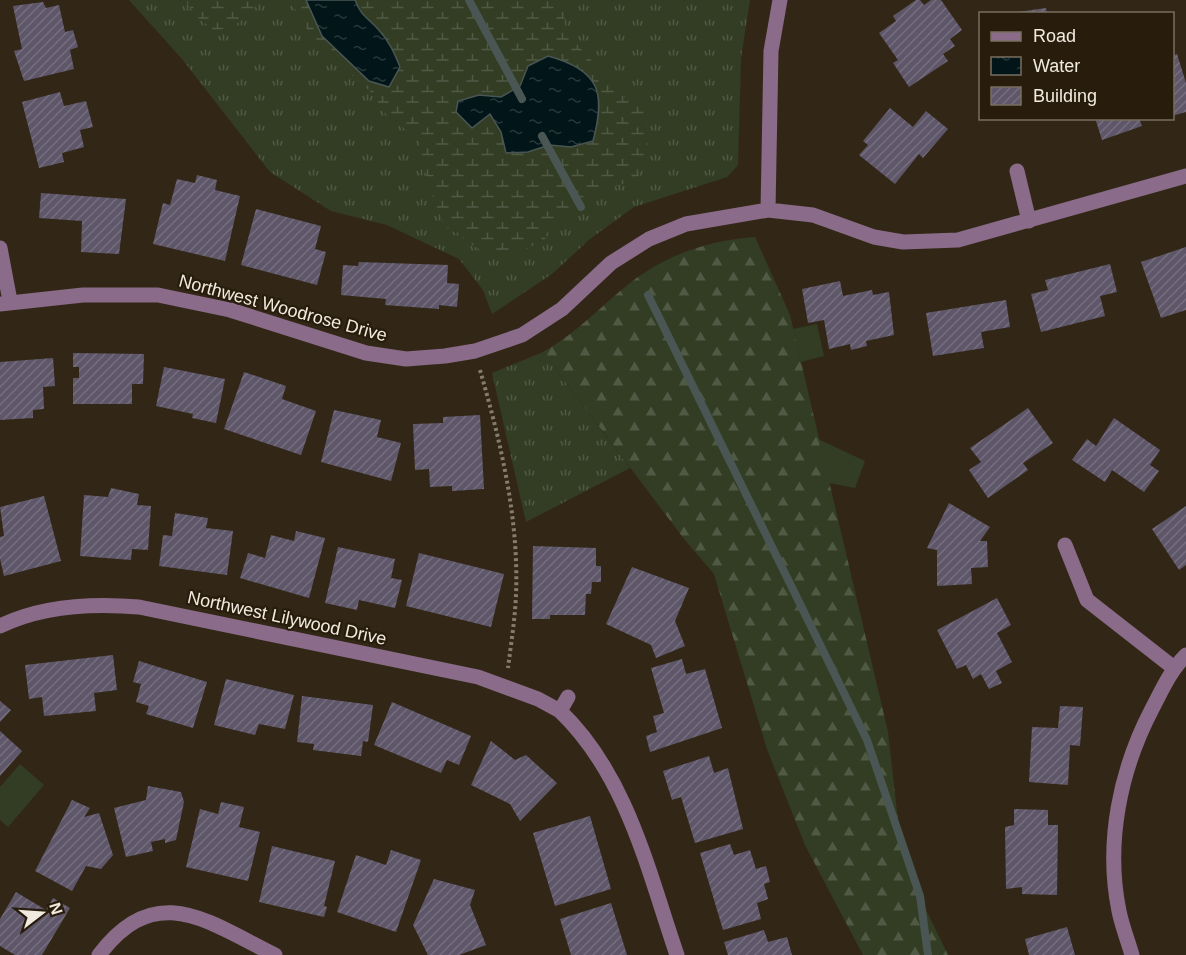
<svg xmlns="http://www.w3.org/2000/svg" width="1186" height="955" viewBox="0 0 1186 955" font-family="Arial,sans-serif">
	<defs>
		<pattern id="grass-tufts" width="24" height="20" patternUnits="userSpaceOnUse" patternTransform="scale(1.5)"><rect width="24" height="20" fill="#323d24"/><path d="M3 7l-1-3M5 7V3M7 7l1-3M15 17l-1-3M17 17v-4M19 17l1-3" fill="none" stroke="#505943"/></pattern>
		<pattern id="forest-firs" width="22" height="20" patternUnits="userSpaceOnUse" patternTransform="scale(1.5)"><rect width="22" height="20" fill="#323d24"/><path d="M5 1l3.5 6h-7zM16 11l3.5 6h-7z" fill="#505943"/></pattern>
		<pattern id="wetland-marsh" width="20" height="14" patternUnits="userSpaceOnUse" patternTransform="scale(1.5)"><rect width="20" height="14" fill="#323d24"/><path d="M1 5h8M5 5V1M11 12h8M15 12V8" fill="none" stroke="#505943"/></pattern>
		<pattern id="water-ripples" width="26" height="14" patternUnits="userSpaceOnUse" patternTransform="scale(1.5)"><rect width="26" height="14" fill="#021619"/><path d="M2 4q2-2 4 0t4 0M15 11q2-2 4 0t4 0" fill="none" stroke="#27383a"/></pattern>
		<pattern id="building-hatch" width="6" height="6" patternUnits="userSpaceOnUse" patternTransform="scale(1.5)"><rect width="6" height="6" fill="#5e5669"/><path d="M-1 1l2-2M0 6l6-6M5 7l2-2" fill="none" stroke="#766e7e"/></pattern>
	</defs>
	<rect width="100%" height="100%" fill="#322716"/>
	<path fill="url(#grass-tufts)" d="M129 0H750L741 58 738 165 727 177 634 207 590 239 552 274 492 314 483 290 459 259 387 225 331 211 270 172 182 59Z
		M543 352 630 468 526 522 492 373Z"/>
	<path fill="url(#forest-firs)" d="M755 237 790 315 888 732 899 830 925 908 948 955H863L805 845 767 749 714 574 684 539 543 352C577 333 601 306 630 283 666 255 709 240 755 237Z"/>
	<path fill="url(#wetland-marsh)" d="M185 0H260C248 19 236 26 215 31L197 17Z
		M290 0H569L564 9 565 31 626 99 645 112C650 138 649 155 637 179L594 194 574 206 545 239 525 250 503 256 481 251 445 226 428 186 419 140 385 113 373 94 323 49 309 33Z"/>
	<path fill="#323d24" d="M817 324 824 356 801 362 793 329Z
		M818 439 865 461 855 488 829 483Z
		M20 764 44 785 8 827 0 820V787Z"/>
	<path fill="url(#water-ripples)" stroke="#4a5654" stroke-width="1.5" d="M306 0H355C361 16 367 17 378 29 389 41 394 52 400 67L389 87 369 81 322 36Z
		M548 56C600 70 606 93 593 141L571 147 549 145 528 152 506 153 501 132 490 114 472 128 456 112 458 101 479 95 501 97 520 86 528 66Z"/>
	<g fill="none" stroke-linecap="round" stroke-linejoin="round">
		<path stroke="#4a5654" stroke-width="8" d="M469 0 522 99
			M542 136 581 207
			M648 295 867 740 920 896 928 955"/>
	</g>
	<path fill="url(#building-hatch)" d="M916 0H920L924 5 931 0H941L962 30 950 39 955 46 943 54 948 61 909 87 893 63 898 60 879 33 896 21 893 16Z
		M43 2 46 8 59 5 65 32 73 30 78 47 70 50 74 69 24 81 14 51 22 49 13 6Z
		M1046 8 1047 14H1018V12Z
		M1177 54 1186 83V112L1172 116V56Z
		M60 92 64 106 86 101 93 127 80 130 84 147 62 153 64 162 39 168 22 102Z
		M890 108 913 127 926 111 948 129 923 158 919 154 895 184 859 155 868 145 863 141Z
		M1095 118H1139L1142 126 1102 140Z
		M197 175 217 180 215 190 240 196 225 261 153 244 163 203 170 205 177 179 195 183Z
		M41 193 126 199 119 254 81 252 82 221 39 218Z
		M256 209 321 226 315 249 326 252 317 285 241 265Z
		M1186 247V310L1161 318 1141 262Z
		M359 262 448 265 447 283 459 284 457 307 439 305V309L385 305 386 299 341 295 343 265 358 266Z
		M1110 264 1117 292 1100 296 1105 316 1041 332 1031 294 1048 290 1045 280Z
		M840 281 843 296 872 290 873 295 889 292 894 335 866 341 867 346 851 350 850 344 829 349 824 320 808 323 802 289Z
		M1006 300 1010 327 981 332 984 348 933 356 926 313Z
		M73 353 144 354 143 384H132V404H73V378H79V367H73Z
		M53 358 55 386 43 387 44 409 33 410V418L0 420V362Z
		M164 367 225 379 216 423 192 418 193 414 156 406Z
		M244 372 286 386 282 399 316 411 301 455 224 429Z
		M1028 408 1053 443 1023 463 1028 470 988 498 969 470 981 462 970 448Z
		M334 410 381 420 377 437 401 443 391 481 321 462Z
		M480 415 484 489 452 491V486L430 487 429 469 415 470 413 424 443 423V417Z
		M1114 418 1160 450 1150 465 1159 471 1144 492 1112 470 1105 482 1072 460 1087 439 1096 446Z
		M111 488 139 494 137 505 151 506 148 550 132 549 131 560 80 556 84 495 108 497Z
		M44 496 61 561 4 576 0 559V537L4 536 0 507Z
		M949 503 990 527 980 541H987L988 567 971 568 972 584 937 586V550L927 548Z
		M1186 506V565L1179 570 1152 529Z
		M175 513 208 518 206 528 233 531 227 575 159 566 163 535 172 536Z
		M296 531 325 538 309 598 240 578 248 553 265 558 271 535 294 541Z
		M533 546 596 548V566H601V582H592L591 594H586L585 615H550V619H532Z
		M338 547 395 559 391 578 402 580 395 608 359 600 357 610 325 603Z
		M419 553 504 574 491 627 406 606Z
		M632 567 689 588 675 621 685 646 656 658 651 645 606 624Z
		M997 598 1011 625 997 633 1012 662 996 671 1002 683 989 689 981 674 973 679 966 665 957 669 937 630Z
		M113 655 117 690 94 693 96 711 44 716 42 697 29 699 25 665Z
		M682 659 686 674 705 669 722 728 650 752 646 736 657 732 653 716 664 713 651 668Z
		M139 661 207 682 193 728 146 714 149 706 136 702 141 684 133 682Z
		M226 679 294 695 285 729 259 724 255 735 214 725Z
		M302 696 373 705 368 742 363 741 361 756 313 750 314 744 297 742Z
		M0 701 11 710 0 722Z
		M392 702 471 736 459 765 447 760 441 773 374 745Z
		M1060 706 1083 707 1080 746 1070 745 1068 785 1029 782 1032 727 1058 728Z
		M0 731 22 751 0 776Z
		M491 741 515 760 526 755 557 783 520 821 510 804 471 785Z
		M709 756 714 773 728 768 743 829 695 843 681 797 672 800 663 771Z
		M148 786 181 792 184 802 176 840 165 843V839L151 842 153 851 126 857 114 808 146 800Z
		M72 800 90 808 84 817 99 813 113 855 101 869 86 866 72 891 35 871Z
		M221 802 244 807 239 827 260 832 248 881 186 867 200 809 218 814Z
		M1014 809 1048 810V825H1058L1057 895 1022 894V887L1006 889 1005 827 1014 825Z
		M590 816 611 889 555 906 533 833Z
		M730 844 734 855 750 850 756 869 766 866 770 882 764 884 768 899 757 903 761 919 723 930 700 853Z
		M272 846 335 861 324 906 327 907 324 917 259 902Z
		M391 850 421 860 396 932 337 912 356 855 386 865Z
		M434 879 475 890 470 905 486 945 459 955H428L413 925Z
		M16 892 46 910 53 898 70 908 42 955H15L0 946V919Z
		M611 903 627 955H571L560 919Z
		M1067 927 1075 955H1029L1025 939Z
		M764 930 768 942 787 937 792 955H728L724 942Z"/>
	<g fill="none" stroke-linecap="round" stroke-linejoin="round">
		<path stroke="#857c6d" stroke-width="4" stroke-dasharray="3 3" stroke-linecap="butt" d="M480 370C501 443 519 519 516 595 515 619 511 644 508 668"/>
		<path stroke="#8a6b89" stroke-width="15" d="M1017 171 1029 221
			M768 210 771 51 780 0
			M0 248 10 301
			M0 304 83 295H158L230 310 366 353 406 359 445 356 475 351 522 335 562 309 611 263 649 239 686 224 768 210 813 215 874 237 903 242 958 240 1186 176
			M1065 545 1087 600 1174 668
			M0 626C43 605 92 603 139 607L478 677 538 699 560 711 568 697
			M560 711C627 775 648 871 677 955
			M99 955C156 879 208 922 275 955
			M1132 955C1128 941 1122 926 1119 911 1105 843 1120 770 1152 709 1162 690 1170 671 1186 655"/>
	</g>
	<g text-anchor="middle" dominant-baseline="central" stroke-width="4.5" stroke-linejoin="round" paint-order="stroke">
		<g font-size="18" fill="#f1eadf" stroke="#281d0c">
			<text transform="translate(283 308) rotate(15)">Northwest Woodrose Drive</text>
			<text transform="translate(287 618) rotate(12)">Northwest Lilywood Drive</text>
		</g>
	</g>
	<rect x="979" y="12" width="195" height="108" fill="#281d0c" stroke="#786f60" stroke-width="1.5"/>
	<rect x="991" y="32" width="30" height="9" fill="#8a6b89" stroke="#786f60" stroke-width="1.5"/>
	<text x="1033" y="42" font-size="18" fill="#f1eadf">Road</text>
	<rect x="991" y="57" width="30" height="18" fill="url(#water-ripples)" stroke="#786f60" stroke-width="1.5"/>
	<text x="1033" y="72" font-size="18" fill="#f1eadf">Water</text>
	<rect x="991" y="87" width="30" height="18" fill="url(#building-hatch)" stroke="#786f60" stroke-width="1.5"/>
	<text x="1033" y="102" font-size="18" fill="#f1eadf">Building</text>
	<g transform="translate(42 913) rotate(73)" stroke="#281d0c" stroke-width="4.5" paint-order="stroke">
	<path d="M0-4.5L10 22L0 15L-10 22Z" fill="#f1eadf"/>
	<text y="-9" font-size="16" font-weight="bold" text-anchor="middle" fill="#f1eadf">N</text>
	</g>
</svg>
